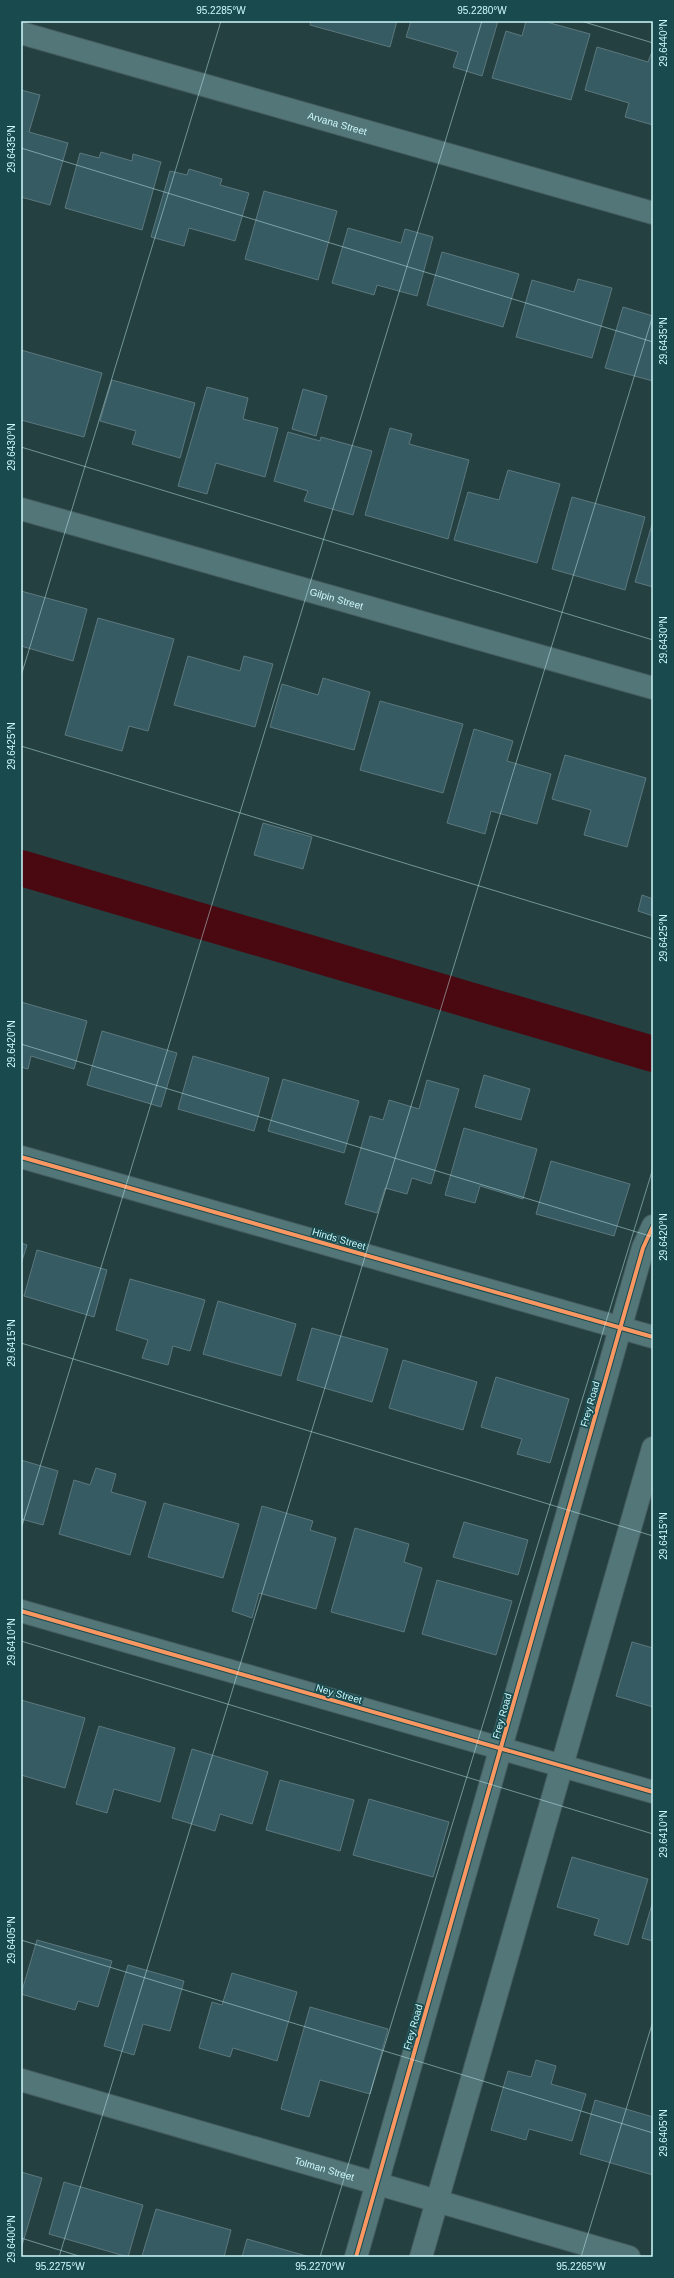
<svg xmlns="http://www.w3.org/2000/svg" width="674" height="2278" viewBox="0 0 674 2278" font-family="Helvetica,sans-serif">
	<rect width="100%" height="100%" fill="#254041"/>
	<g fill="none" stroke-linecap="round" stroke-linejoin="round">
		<path stroke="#4a0911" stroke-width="36" d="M21 868 653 1054"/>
	</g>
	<path fill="#365b62" stroke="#5c787e" d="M311 21H397L390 47 310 25Z
		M411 21H498L482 76 453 67 458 52 406 37Z
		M526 21H543L590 34 571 100 492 78 506 31 522 36Z
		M597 47 648 62 653 49V125L625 117 629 103 585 90Z
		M21 90 40 95 29 132 68 143 50 205 21 197Z
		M101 152 132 161 133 154 161 162 142 230 65 208 80 153 99 158Z
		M189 169 222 179 220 185 249 193 235 241 189 228 184 246 151 237 170 171 187 175Z
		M264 191 337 211 318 280 245 259Z
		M348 228 401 243 405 229 433 237 417 296 377 285 374 295 332 283Z
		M442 252 519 274 503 327 427 305Z
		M578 279 612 288 592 358 516 337 532 280 574 292Z
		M623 307 653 316V381L605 368Z
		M21 350 102 373 84 437 21 420Z
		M112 380 195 403 180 458 132 444 136 431 100 421Z
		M207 387 248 398 243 419 278 428 265 477 216 463 207 494 178 486Z
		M303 389 327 396 316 436 292 429Z
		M390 428 412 434 409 444 469 460 448 539 365 515Z
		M288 432 320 441 321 437 372 451 353 515 304 501 308 491 274 481Z
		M508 470 560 484 537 563 454 540 468 492 499 500Z
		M572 497 645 517 625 590 552 569Z
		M653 521V587L635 582Z
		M21 591 87 609 73 661 21 646Z
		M98 618 174 639 148 731 129 726 122 751 65 735Z
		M188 656 240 671 244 656 273 664 255 727 174 705Z
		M323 678 370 692 354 750 270 727 282 684 318 695Z
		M380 701 463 724 443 793 360 770Z
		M474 729 513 741 507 761 551 774 537 824 491 811 485 834 447 823Z
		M565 755 646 778 627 847 584 835 591 810 552 799Z
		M263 823 312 837 303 869 254 855Z
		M642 895 653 899V916L638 911Z
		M21 1002 87 1021 74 1069 31 1056 28 1069 21 1067Z
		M102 1031 177 1053 161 1107 87 1085Z
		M193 1056 269 1078 254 1131 178 1109Z
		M484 1075 530 1089 521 1120 475 1107Z
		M283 1079 359 1101 344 1153 268 1131Z
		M427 1080 459 1089 431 1184 412 1178 407 1194 385 1188 377 1213 345 1204 370 1116 383 1120 389 1100 419 1109Z
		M464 1128 537 1149 523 1199 480 1186 475 1203 445 1195Z
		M551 1161 630 1184 614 1236 536 1214Z
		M21 1243 27 1245 21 1264Z
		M37 1250 107 1270 94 1317 24 1296Z
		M130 1279 205 1300 190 1351 173 1346 168 1365 142 1358 148 1340 116 1330Z
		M218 1301 296 1324 281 1376 203 1354Z
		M312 1328 388 1349 372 1402 297 1380Z
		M403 1360 477 1382 463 1430 389 1408Z
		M496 1377 569 1399 550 1463 517 1454 522 1439 481 1427Z
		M21 1460 58 1471 43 1525 21 1519Z
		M96 1468 116 1474 111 1492 146 1502 130 1555 59 1534 74 1480 90 1485Z
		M164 1503 239 1524 223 1578 148 1557Z
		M262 1506 313 1521 310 1530 336 1538 316 1609 259 1593 252 1618 232 1611Z
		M464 1522 528 1540 518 1575 453 1557Z
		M355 1528 409 1544 404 1562 422 1568 404 1632 331 1612Z
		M437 1580 512 1601 496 1655 422 1634Z
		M632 1642 653 1648V1707L616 1696Z
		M21 1700 85 1718 65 1788 21 1775Z
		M99 1726 175 1748 160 1802 114 1789 107 1813 76 1804Z
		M192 1749 268 1772 252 1824 220 1814 215 1831 172 1818Z
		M280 1780 354 1800 340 1851 266 1830Z
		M369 1799 449 1822 433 1877 353 1855Z
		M572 1857 648 1879 628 1945 594 1935 599 1919 557 1907Z
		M653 1901V1941L642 1938Z
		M37 1940 112 1961 98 2007 78 2001 75 2010 21 1994Z
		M128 1965 184 1981 170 2031 143 2024 134 2055 104 2046Z
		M232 1973 297 1992 277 2061 233 2048 230 2057 199 2048 212 2002 222 2005Z
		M310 2007 388 2029 370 2094 320 2080 309 2117 281 2109Z
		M536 2060 556 2066 551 2084 586 2094 572 2141 529 2129 526 2140 491 2130 508 2071 531 2077Z
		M595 2100 653 2117V2175L580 2154Z
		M21 2172 42 2178 21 2249Z
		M64 2182 143 2205 128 2257 49 2234Z
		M156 2209 231 2230 224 2257 142 2256Z
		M247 2239 310 2257H242Z"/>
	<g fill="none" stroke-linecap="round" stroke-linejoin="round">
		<g stroke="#465d5f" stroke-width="24">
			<g id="minor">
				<path id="s1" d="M21 33 653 213"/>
				<path id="s2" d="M21 509 653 688"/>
				<path d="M21 1157 653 1337"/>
				<path d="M21 1611 653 1792"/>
				<path id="s3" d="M21 2080 629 2257"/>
			</g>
		</g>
		<g stroke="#465d5f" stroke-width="24">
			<path id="tertiary" d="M356 2257 643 1248 653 1226
				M421 2257 653 1448"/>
		</g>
		<use href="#minor" stroke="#537679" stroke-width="22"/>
		<use href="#tertiary" stroke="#537679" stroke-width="22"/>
		<g stroke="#184a4e" stroke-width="6">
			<path id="cycleway" d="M21 1157 653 1337
				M21 1611 653 1792
				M356 2257 643 1248 653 1226"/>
		</g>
		<use href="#cycleway" stroke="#f99763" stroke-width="4"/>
	</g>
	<path fill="none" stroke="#cffafd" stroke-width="1" stroke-opacity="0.45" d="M581 21 653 43M21 148 653 342M21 447 653 640M21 676 221 21M21 746 653 939M21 1044 653 1237M21 1343 653 1536M21 1529 482 21M21 1641 653 1834M21 1940 653 2133M21 2238 82 2257M59 2257 653 315M320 2257 653 1168M581 2257 653 2021"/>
	<g text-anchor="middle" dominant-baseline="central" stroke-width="3.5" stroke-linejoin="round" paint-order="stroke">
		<g font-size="10" fill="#cffafd" stroke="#184a4e">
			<text stroke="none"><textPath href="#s1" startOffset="329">Arvana Street</textPath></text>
			<text stroke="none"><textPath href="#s2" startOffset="328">Gilpin Street</textPath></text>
			<text transform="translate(339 1239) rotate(16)">Hinds Street</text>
			<text transform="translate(590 1404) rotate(-74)">Frey Road</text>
			<text transform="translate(339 1694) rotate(16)">Ney Street</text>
			<text transform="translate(502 1716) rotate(-74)">Frey Road</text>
			<text transform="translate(413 2027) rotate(-74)">Frey Road</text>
			<text stroke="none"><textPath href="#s3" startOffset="316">Tolman Street</textPath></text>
		</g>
	</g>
	<rect width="674" height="2278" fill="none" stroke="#184a4e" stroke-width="44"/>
	<rect x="22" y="22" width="630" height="2234" fill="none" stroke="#cffafd" stroke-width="1.5"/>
	<g font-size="10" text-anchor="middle" fill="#cffafd">
		<text x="221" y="14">95.2285°W</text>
		<text x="482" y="14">95.2280°W</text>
		<text transform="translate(663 43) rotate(-90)" y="4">29.6440°N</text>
		<text transform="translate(11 149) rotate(-90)" y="4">29.6435°N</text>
		<text transform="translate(663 341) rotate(-90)" y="4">29.6435°N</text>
		<text transform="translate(11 447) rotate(-90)" y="4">29.6430°N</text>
		<text transform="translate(663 640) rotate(-90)" y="4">29.6430°N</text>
		<text transform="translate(11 746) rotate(-90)" y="4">29.6425°N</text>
		<text transform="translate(663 938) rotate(-90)" y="4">29.6425°N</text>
		<text transform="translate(11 1044) rotate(-90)" y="4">29.6420°N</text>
		<text transform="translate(663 1237) rotate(-90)" y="4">29.6420°N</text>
		<text transform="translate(11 1343) rotate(-90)" y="4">29.6415°N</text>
		<text transform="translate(663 1536) rotate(-90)" y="4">29.6415°N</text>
		<text transform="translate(11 1642) rotate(-90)" y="4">29.6410°N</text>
		<text transform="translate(663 1834) rotate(-90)" y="4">29.6410°N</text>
		<text transform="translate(11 1940) rotate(-90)" y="4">29.6405°N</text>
		<text transform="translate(663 2133) rotate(-90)" y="4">29.6405°N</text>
		<text transform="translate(11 2239) rotate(-90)" y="4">29.6400°N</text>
		<text x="60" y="2270">95.2275°W</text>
		<text x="320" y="2270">95.2270°W</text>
		<text x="581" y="2270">95.2265°W</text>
	</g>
</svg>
